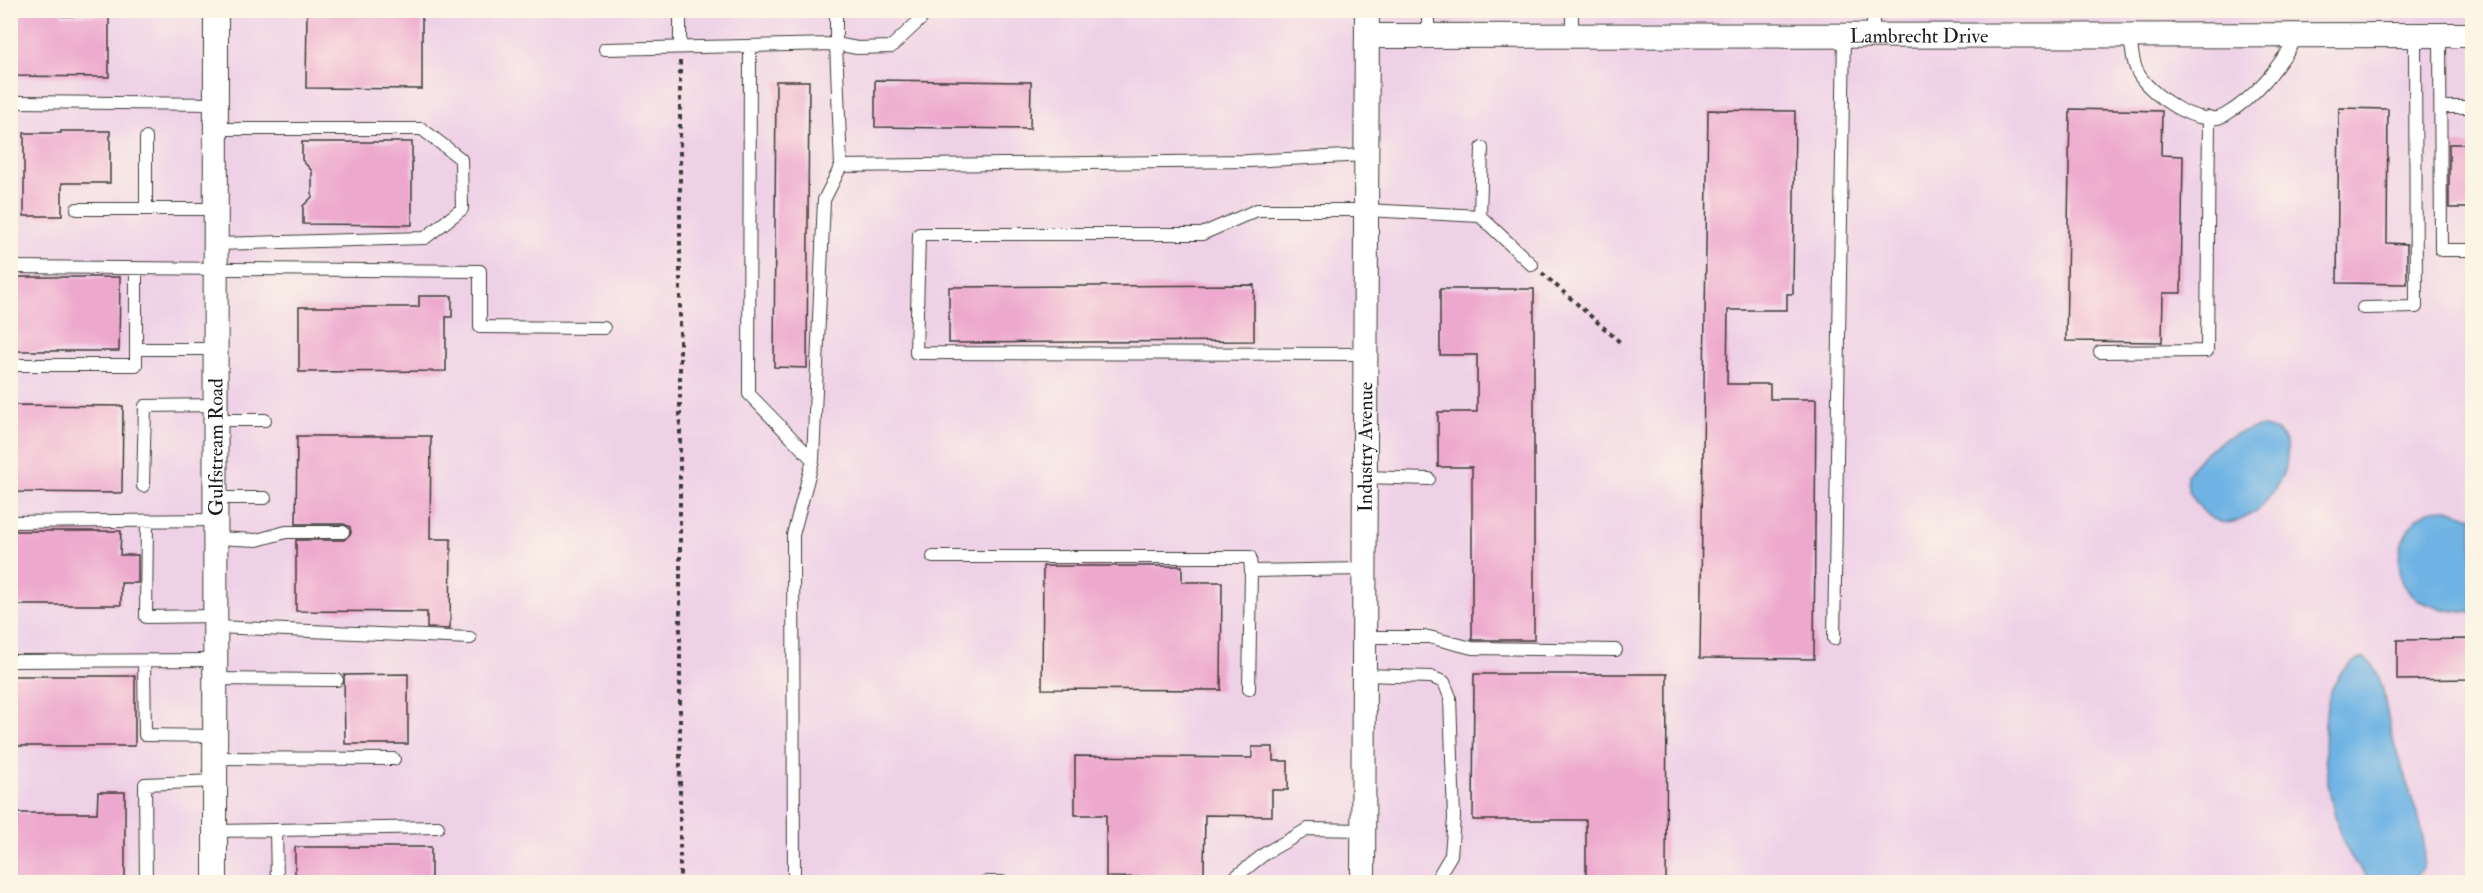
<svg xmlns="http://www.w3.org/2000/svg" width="2483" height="893" viewBox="0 0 2483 893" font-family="'IM FELL Double Pica',serif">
	<rect width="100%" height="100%" fill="#fcf5e5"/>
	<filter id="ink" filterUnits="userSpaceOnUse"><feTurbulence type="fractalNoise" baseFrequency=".0167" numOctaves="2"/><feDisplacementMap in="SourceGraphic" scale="12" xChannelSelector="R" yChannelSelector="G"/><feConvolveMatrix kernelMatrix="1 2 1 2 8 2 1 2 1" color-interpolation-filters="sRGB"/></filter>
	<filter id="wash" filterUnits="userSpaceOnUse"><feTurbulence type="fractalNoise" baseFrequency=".008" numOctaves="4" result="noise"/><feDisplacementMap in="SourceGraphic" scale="24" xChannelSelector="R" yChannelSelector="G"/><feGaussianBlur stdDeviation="1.35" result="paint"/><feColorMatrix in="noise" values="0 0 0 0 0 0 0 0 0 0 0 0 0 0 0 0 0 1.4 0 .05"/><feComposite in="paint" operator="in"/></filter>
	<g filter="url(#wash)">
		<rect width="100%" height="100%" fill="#f5ebd2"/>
		<path fill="#eed0e7" d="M10 11H2472V882H11Z"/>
		<path fill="#6eb3e4" stroke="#456880" stroke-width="1.5" d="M2259 427C2331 429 2248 562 2203 511 2193 499 2186 490 2187 475 2204 447 2229 433 2259 427Z
			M2448 509 2472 517V613C2448 611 2416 607 2402 583 2399 579 2401 575 2400 570 2396 549 2407 521 2429 511 2434 509 2442 509 2448 509Z
			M2364 658 2373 665 2382 685 2391 734 2421 826 2425 851 2423 867 2412 882H2373C2362 873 2352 860 2345 846 2327 806 2302 673 2364 658Z"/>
		<g id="blocks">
			<path fill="#eda8ce" d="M10 10H62V16H109V77L10 76Z
				M307 10H422V89L306 88Z
				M875 80 1031 82 1030 129 875 127Z
				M776 81H809L807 368 774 367Z
				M2339 108 2388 109 2387 243 2407 244V284L2337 283Z
				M2070 109 2162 111 2161 155 2183 156 2181 293H2163L2162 342 2066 341Z
				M1708 110 1795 111 1793 294H1787V310H1728L1727 384H1770V399H1816L1814 659 1700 658Z
				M61 131H110V183H62V216H24V133H61Z
				M302 142H412V225L303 224V206L312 197V171L302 160Z
				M2449 144H2472V208H2449Z
				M10 277H120L119 351H10Z
				M1254 285V341L949 343V287Z
				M1440 289H1534V640H1472V467H1438V412H1477V355H1440Z
				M419 296H452V317H446V371L299 372V307H419Z
				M10 405 123 406 122 493 10 492Z
				M297 436H431L430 539H451L450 629 427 628V612L296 611V540H344L351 533 350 527 344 524H296Z
				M10 531H121L120 555H138V583H121V605H10Z
				M1043 566H1182V582H1222L1221 690 1042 689Z
				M2472 639V679L2397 680V640Z
				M408 674V744H345L344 675Z
				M1474 674H1667L1666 882H1586V820H1473Z
				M10 676H135V746H10Z
				M1252 747H1273V761H1288V790H1272V816L1205 815 1204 873H1198V878L1106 877V815H1075V756L1252 758Z
				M98 792H125V882H10V813H97Z
				M295 847H431V882H295Z"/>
		</g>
	</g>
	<g filter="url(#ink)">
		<use href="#blocks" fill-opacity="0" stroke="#3d3b37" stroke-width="1.5"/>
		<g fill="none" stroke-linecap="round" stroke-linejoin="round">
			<g stroke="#3d3b37" stroke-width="14">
				<path id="service" d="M836 10V44L857 48 891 47 921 19V10
					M1428 10V36
					M1572 10V36
					M1873 35V10
					M2129 35C2132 46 2132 61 2137 71 2148 94 2200 130 2225 115 2258 96 2278 66 2299 35
					M2440 35 2441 250H2472
					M750 46 749 394 813 460
					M680 47V10
					M605 49 836 44 841 166 1248 161 1366 155
					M18 102 216 104
					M2441 107H2472
					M216 129H422L461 159 462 209 425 238 216 244
					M146 138V209
					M77 209H216
					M1480 216 1482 148
					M10 267 480 271V327L604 328
					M2363 308 2416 307 2415 35
					M136 349H216
					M2100 352 2207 351 2209 117
					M1365 354 916 353 919 234H1202L1257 210H1366L1480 216 1532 265
					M10 365H136V268
					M216 420H265
					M1365 477 1429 479
					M143 486 145 406 216 405
					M216 498H265
					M147 521 146 617 216 616
					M10 522 216 520
					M216 538 257 540 286 532H343
					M933 557H1250L1251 571
					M216 627 470 638
					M1364 637H1429L1472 648 1616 650
					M1834 639 1844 35
					M10 661 215 660
					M144 661 145 735 215 736
					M1363 675 1431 677 1444 682 1450 697 1454 818 1451 855 1435 882
					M215 679 337 680
					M1249 689 1251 571 1364 569
					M215 758 394 759
					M276 830 277 882
					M215 831 438 827
					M146 882 145 784 215 781
					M794 882 793 535 813 460 824 200 841 166
					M987 882H1002
					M1229 882 1267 852 1308 829 1363 830"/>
			</g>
			<g stroke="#3d3b37" stroke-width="26">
				<g id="minor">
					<path id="s1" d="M1367 36 2472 35"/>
					<path id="s2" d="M215 882 216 10"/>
					<path id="s3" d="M1363 882 1367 10"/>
				</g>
			</g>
			<path stroke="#3d3b37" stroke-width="4" stroke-dasharray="4.5 4.5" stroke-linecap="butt" d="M680 61V882
				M1542 273 1621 343"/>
			<use href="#service" stroke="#fff" stroke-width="12"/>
			<use href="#minor" stroke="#fff" stroke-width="24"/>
		</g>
	</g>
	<g text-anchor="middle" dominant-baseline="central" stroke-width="6" stroke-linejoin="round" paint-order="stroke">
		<g font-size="20" fill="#1c1c1c" stroke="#fcf5e5">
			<text stroke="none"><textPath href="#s1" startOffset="552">Lambrecht Drive</textPath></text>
			<text stroke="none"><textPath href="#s3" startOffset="435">Industry Avenue</textPath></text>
			<text stroke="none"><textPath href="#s2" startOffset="435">Gulfstream Road</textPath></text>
		</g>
	</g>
	<rect width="2483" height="893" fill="none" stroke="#fcf5e5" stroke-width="36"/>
</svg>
